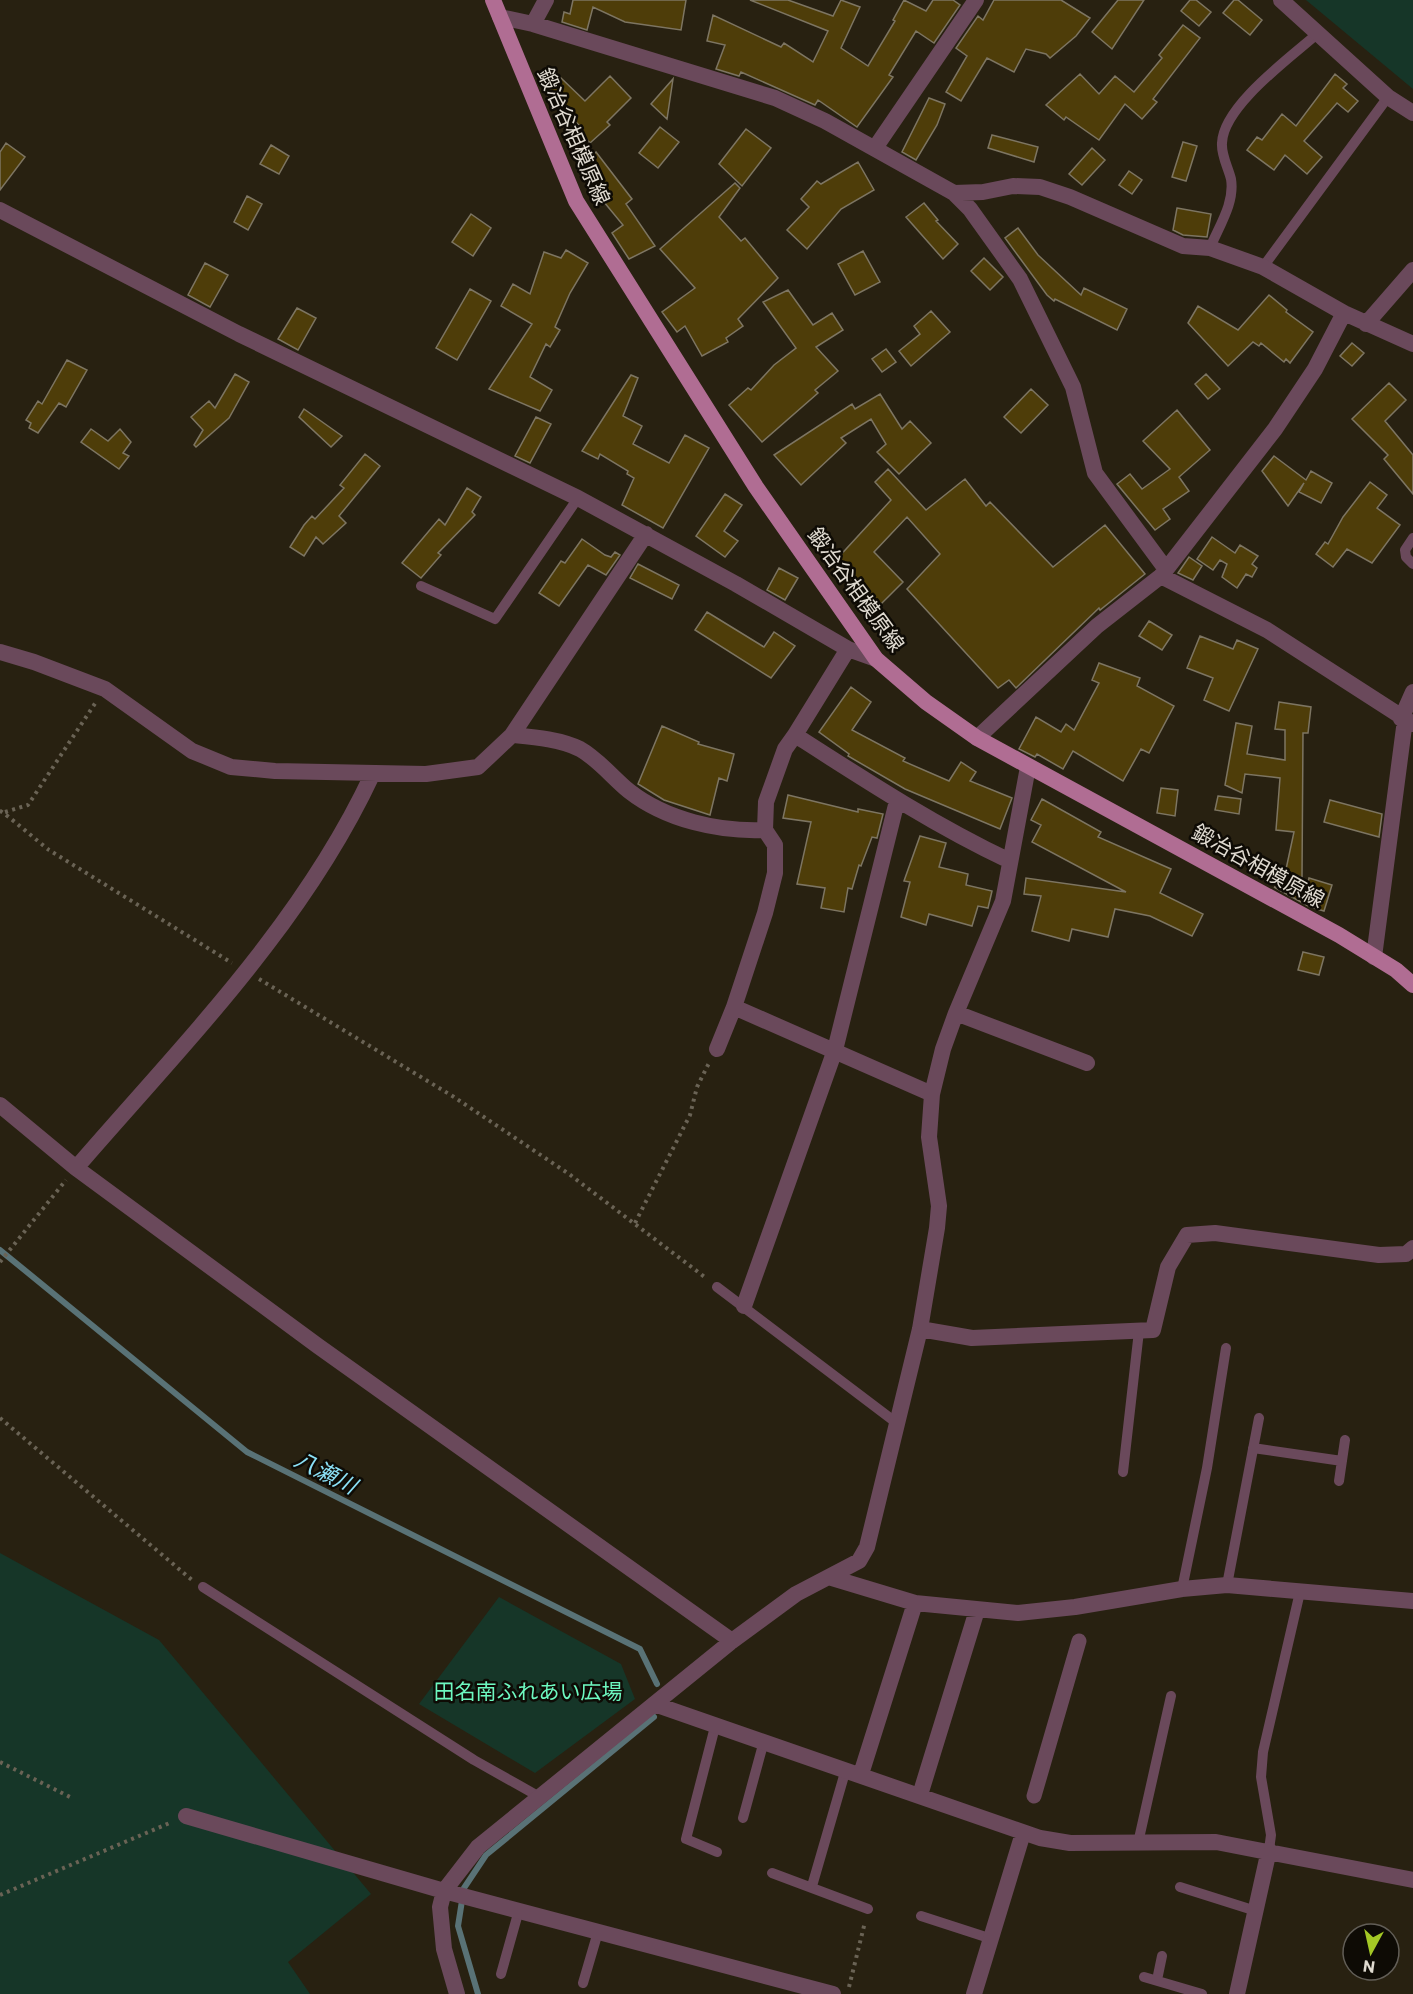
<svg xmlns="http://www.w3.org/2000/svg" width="1413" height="1994" viewBox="0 0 1413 1994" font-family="Commissioner,'Noto Sans JP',sans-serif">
	<rect width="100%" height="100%" fill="#282111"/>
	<path fill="#163628" d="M1306 0H1413V89Z
		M0 1553 159 1640 371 1894 288 1962 310 1994H0Z
		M499 1597 621 1664 635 1699 535 1773 419 1704Z"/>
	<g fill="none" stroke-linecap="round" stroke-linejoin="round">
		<path stroke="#597276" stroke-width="6" d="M0 1250 247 1452 640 1649 657 1684
			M478 1994 458 1926 464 1888 486 1855 654 1717"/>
	</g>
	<path fill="#4e3d09" stroke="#7d7562" stroke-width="1.5" d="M573 0H686L681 30 625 22 593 7 587 30 562 22 564 12 570 14Z
		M750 0H788L833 16 841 0 860 7 841 48 868 66 895 21 893 20 904 0 926 11 933 0H953L960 5 934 43 916 31 889 75 893 77 857 127 818 100 815 105 741 72 739 76 716 69 725 45 707 41 713 15 781 47 784 43 813 62 828 31Z
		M994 0H1061L1090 18 1076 36 1050 58 1046 54 1026 49 1014 72 987 58 961 101 946 92 967 56 956 48 978 16 983 20Z
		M1118 0H1144L1112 49 1092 32Z
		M1190 0H1196L1211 12 1199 26 1181 11Z
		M1234 0H1238L1262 20 1250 35 1223 13Z
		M1183 25 1200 38 1153 99 1157 102 1142 119 1125 104 1099 140 1066 117 1064 120 1046 105 1080 74 1099 94 1115 76 1134 92 1162 58 1159 55Z
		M1335 74 1347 84 1343 88 1358 101 1348 112 1337 103 1304 141 1322 157 1307 174 1285 155 1274 170 1247 150 1257 137 1262 140 1282 114 1296 126Z
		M610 76 631 98 607 122 610 125 590 143 579 130 582 128 546 94 561 78 585 101Z
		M673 79 667 119 651 104Z
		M929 98 945 104 937 125 916 160 902 152Z
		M660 127 679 142 658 168 639 153Z
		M746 129 771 148 742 186 719 164Z
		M992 135 1038 147 1034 162 988 148Z
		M1183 142 1197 146 1186 181 1172 177Z
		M6 143 25 157 0 190V152Z
		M271 145 289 156 279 174 260 164Z
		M1092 148 1105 160 1082 185 1069 174Z
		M596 152 632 199 626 204 655 246 629 259 612 233 623 225 604 202 606 200 577 168Z
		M858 162 874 190 841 209 807 249 787 230 809 207 801 199 817 181 821 184Z
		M1129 171 1142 180 1132 194 1119 185Z
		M735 183 740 188 719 217 741 241 745 238 778 278 738 319 743 326 726 338 728 342 702 356 685 326 677 332 662 312 695 288 660 249Z
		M247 196 262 204 248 230 234 222Z
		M924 203 938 220 936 221 958 244 943 259 906 217Z
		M1177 208 1211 214 1207 237 1183 235 1173 230Z
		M471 214 491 228 473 256 452 242Z
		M1018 228 1038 255 1081 295 1084 288 1127 309 1117 330 1055 299 1054 301 1047 295 1005 238Z
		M566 250 588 263 570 293 555 327 560 330 550 347 546 344 530 377 552 390 540 411 489 389 532 324 501 306 513 284 530 294 544 252 561 258Z
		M863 251 880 282 855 295 838 264Z
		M984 258 1003 277 990 290 971 271Z
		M205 263 228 275 210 307 188 295Z
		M470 289 491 301 457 360 436 348Z
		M788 290 813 325 832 313 843 330 816 347 838 371 815 390 818 393 762 442 729 405 748 388 751 390 774 365 796 348 763 302Z
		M1269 295 1287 310 1286 312 1313 332 1290 363 1286 359 1284 362 1261 343 1259 346 1253 342 1228 366 1188 323 1198 306 1238 330Z
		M297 308 316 318 298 350 278 339Z
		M931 311 950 332 911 366 899 351 920 334 914 326Z
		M1352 343 1364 353 1352 366 1340 356Z
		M886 349 896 362 882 372 872 359Z
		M67 360 87 370 66 407 59 403 38 433 29 428 31 423 26 420 38 401 42 404Z
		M235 374 249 382 229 418 196 447 194 445 203 430 191 417 209 401 215 408Z
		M1206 374 1220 389 1208 399 1195 384Z
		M631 375 638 378 623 416 642 426 633 444 669 463 685 435 709 448 663 528 622 505 634 478 627 474 628 471 600 454 598 459 582 451Z
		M1389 383 1406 400 1385 421 1413 455V494L1384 459 1388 455 1352 419Z
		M1031 389 1048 405 1021 433 1004 417Z
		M880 394 902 429 910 421 931 443 899 474 877 452 886 444 871 419 841 438 846 443 801 485 774 455 852 404 855 409Z
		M304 409 342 436 331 447 299 417Z
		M1177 410 1210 450 1179 477 1189 491 1163 509 1170 519 1155 530 1117 484 1130 474 1142 489 1170 469 1143 441Z
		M536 417 551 424 530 463 515 456Z
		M91 429 108 441 120 429 131 442 123 453 129 456 119 469 81 442Z
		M365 454 380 466 339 516 346 523 323 544 316 537 304 556 290 547 304 525 312 516 315 519 344 488 340 485Z
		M1274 456 1306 480 1311 471 1332 483 1321 503 1299 492 1304 483 1288 506 1262 471Z
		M888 469 926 510 965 479 986 506 990 502 1053 567 1105 525 1145 574 1100 610 1099 608 1016 688 1009 680 998 688 907 589 940 554 907 517 874 552 903 582 879 606 863 589 865 587 836 560 891 500 875 482Z
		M1370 482 1387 495 1377 508 1400 525 1372 563 1347 549 1333 567 1316 554 1325 542 1328 544 1343 517Z
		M467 488 481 497 472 512 475 515 438 553 441 555 421 578 402 563 439 519 445 525Z
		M725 494 742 505 724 531 738 541 725 557 696 536Z
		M1212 537 1235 553 1240 545 1258 556 1252 564 1257 568 1252 577 1246 574 1237 588 1222 577 1227 564 1220 560 1213 570 1197 559Z
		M582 539 605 555 611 557 615 552 620 555 606 575 588 565 559 606 539 593 561 561 565 563Z
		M1189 557 1202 566 1193 580 1178 573Z
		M638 564 679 585 672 599 630 578Z
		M779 568 798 578 785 600 767 590Z
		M707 612 764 647 774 632 795 646 771 678 695 630Z
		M1149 621 1172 635 1162 650 1139 636Z
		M1200 636 1233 649 1237 640 1258 649 1229 711 1204 700 1213 678 1187 668Z
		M1099 663 1140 678 1137 686 1174 706 1149 753 1141 749 1123 781 1073 751 1063 769 1037 754 1035 757 1019 749 1036 717 1061 732 1066 724 1074 730 1099 683 1092 680Z
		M851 687 871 702 852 730 905 758 903 761 949 781 961 762 976 772 970 781 1012 798 1000 829 905 789 848 756 849 754 819 732Z
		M1279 702 1311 707 1308 733H1303L1302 877 1285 874 1294 832 1276 830 1280 778 1245 774 1242 793 1225 785 1236 723 1252 726 1247 754 1285 760V730L1275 729Z
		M662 726 699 742 698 744 734 754 727 781 719 778 710 815 664 800 638 784Z
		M1161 788 1178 790 1175 816 1157 813Z
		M788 795 858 812V809L883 814 877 838 872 837 861 866 859 865 852 889 848 888 844 912 821 908 825 888 797 884 811 822 783 818Z
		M1218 796 1241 799 1239 814 1215 810Z
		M1042 799 1101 832 1098 837 1171 869 1160 893 1203 914 1192 936 1150 916 1115 909 1108 937 1072 929 1069 941 1032 931 1041 896 1024 894 1026 878 1126 892 1032 842 1041 825 1031 820Z
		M1330 800 1382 814 1379 837 1324 822Z
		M920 836 946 843 939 867 968 874 966 885 992 891 988 908 978 906 972 926 929 914 926 925 901 917 910 882 904 881Z
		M1309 878 1332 885 1324 911 1310 907 1274 887 1306 891Z
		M1303 952 1324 957 1319 975 1298 970Z"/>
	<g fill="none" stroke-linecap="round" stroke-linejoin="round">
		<path stroke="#6a6355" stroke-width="4" stroke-dasharray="3 4.5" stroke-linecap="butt" d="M0 811C4 812 41 844 49 850L232 963
			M5 812 28 805 96 702
			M259 979 454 1097 569 1174 706 1278
			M635 1223 690 1115 697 1087 709 1063
			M0 1262 66 1180
			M0 1418 192 1580
			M0 1762 70 1797
			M0 1895 172 1822
			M849 1987 865 1922"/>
		<path stroke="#6a495b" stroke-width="10" d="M1210 248C1219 226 1235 203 1231 179 1228 167 1221 155 1222 143 1223 106 1291 57 1317 34
			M1263 267 1388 97
			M1413 538 1405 550 1406 557 1413 564
			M421 586 495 619 578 498
			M717 1287 898 1424
			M1253 1448 1342 1461
			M1123 1472 1139 1331
			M1339 1481 1345 1440
			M1227 1585 1259 1418
			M203 1587 474 1760 538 1796
			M1182 1589 1207 1468 1226 1348
			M716 1723 686 1839 717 1852
			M743 1818 764 1741
			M1138 1843 1171 1696
			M1269 1850 1271 1835 1261 1777 1263 1752 1300 1592
			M772 1873 868 1909
			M812 1886 846 1769
			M1180 1887 1256 1911
			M921 1916 992 1939
			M501 1974 519 1910
			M1144 1977 1202 1994
			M1157 1980 1162 1956
			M583 1983 598 1932"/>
		<path stroke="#6a495b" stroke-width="15" d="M1034 1796 1079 1641"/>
		<path stroke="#6a495b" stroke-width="16" d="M1281 0 1388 97 1413 113
			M500 17 533 24 775 98 825 121 954 193 983 192 1013 186 1040 187 1070 197 1183 246 1210 248 1263 267 1344 313 1413 344
			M533 24 546 0
			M875 148 976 0
			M954 193 970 209 1020 279 1073 387 1095 473 1165 568
			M0 210 239 334 578 498 736 584 848 649 876 659
			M1366 324 1413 270
			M1161 576 1275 429 1315 369 1344 313
			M0 652 34 662 105 689 192 751 231 767 275 771 426 774 478 767 512 735C533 737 560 739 580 749 598 759 613 778 629 791 666 820 719 832 765 830
			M1401 719 1413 692
			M512 735 646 534
			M795 735 848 649
			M977 738 1097 626 1161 576 1267 630 1413 724
			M1374 957 1405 720
			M956 1013 1087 1063
			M717 1049 734 1007
			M932 1094 734 1007 765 913 775 873V845L765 830 766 802 785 749 795 735C865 780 934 825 1010 861
			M0 1105 76 1168 318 1346 732 1641
			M76 1168C183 1044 302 925 372 775
			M744 1306 835 1050 897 801
			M920 1329 972 1338 1153 1330 1168 1267 1187 1235 1215 1233 1379 1255 1406 1254 1413 1248
			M832 1578 915 1603 1018 1613 1075 1607 1182 1589 1227 1585 1413 1601
			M657 1705 1040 1838 1070 1843 1216 1842 1413 1880
			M861 1774 915 1603
			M920 1795 977 1610
			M186 1816 444 1891 833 1994
			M457 1994 444 1949 440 1907 444 1891 478 1847 732 1641 796 1594 859 1561 867 1547 920 1329 937 1228 939 1206 929 1137 932 1094 943 1049 956 1013 1003 901 1028 767
			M974 1994 1023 1833
			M1237 1994 1269 1850"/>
		<path stroke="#b06d93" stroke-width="16" d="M493 0 576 201 756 487 876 659 926 702 977 738 1339 935 1396 970 1413 985"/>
	</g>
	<g text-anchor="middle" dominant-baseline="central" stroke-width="5" stroke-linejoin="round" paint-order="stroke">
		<g font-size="21" fill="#e0dbd1" stroke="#0e0b05">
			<text transform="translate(575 136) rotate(66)">鍛冶谷相模原線</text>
			<text transform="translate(857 589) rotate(54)">鍛冶谷相模原線</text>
			<text transform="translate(1259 865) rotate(29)">鍛冶谷相模原線</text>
		</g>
		<g font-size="21" fill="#6df8c0" stroke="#0e0b05">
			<text x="528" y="1690">田名南ふれあい広場</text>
		</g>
		<g font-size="22" font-style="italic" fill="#8ce1f7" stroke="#0e0b05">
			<text transform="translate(326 1472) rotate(27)">八瀬川</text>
		</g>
	</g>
	<g transform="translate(1371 1952) rotate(188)"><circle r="28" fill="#0e0b05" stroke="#625e57" stroke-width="1.5"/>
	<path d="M0-4.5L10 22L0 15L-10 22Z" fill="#a4c825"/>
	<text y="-9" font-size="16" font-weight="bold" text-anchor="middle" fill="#e0dbd1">N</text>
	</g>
</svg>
